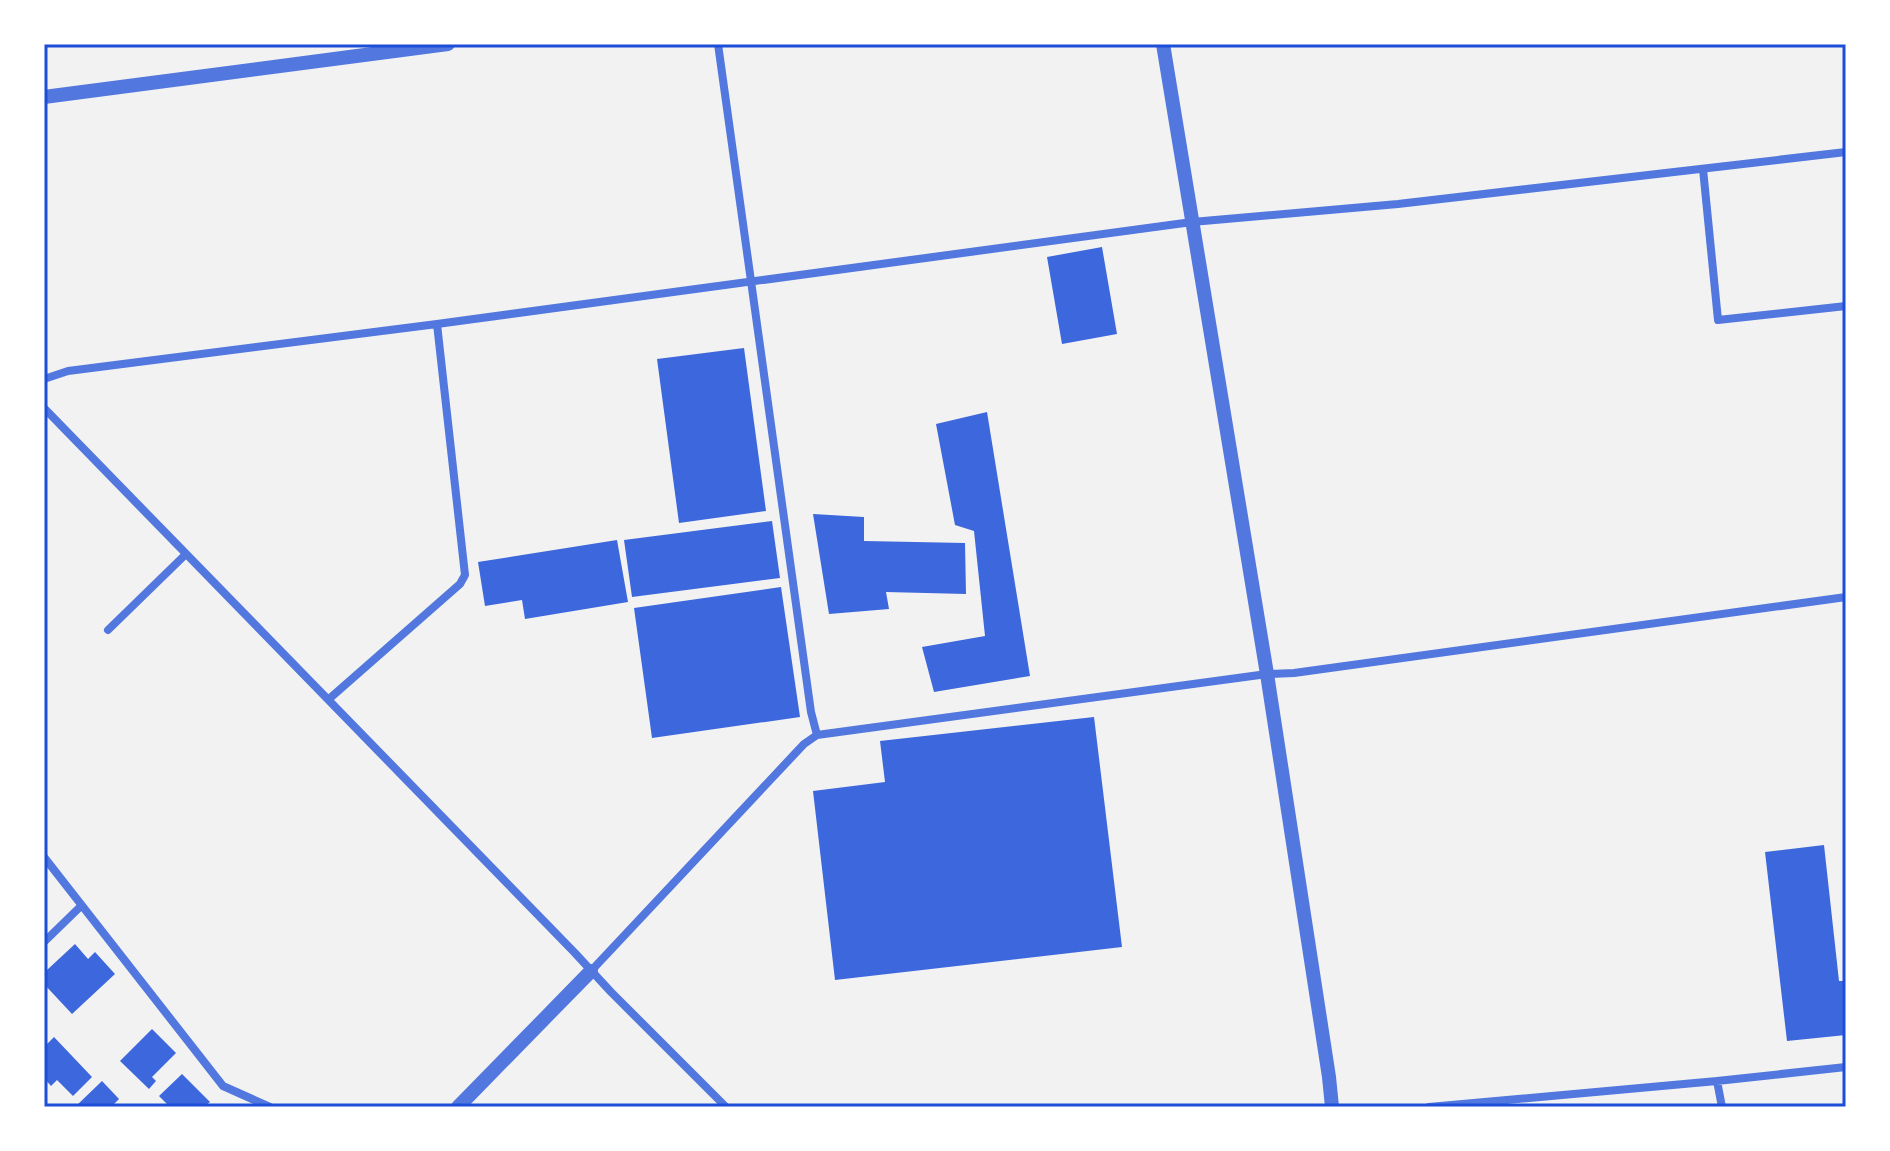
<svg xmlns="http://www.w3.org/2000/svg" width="1890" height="1151" viewBox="0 0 1890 1151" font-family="Arial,sans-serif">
	<rect width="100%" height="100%" fill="#f2f2f2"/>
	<path fill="#3d67dc" d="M1102 247 1117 334 1062 344 1047 257Z
		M744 348 766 511 679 523 657 359Z
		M987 412 1030 676 934 692 922 647 985 636 974 531 955 525 936 424Z
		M813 514 864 517V541L965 543 966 594 886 592 889 609 829 614Z
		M772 521 780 578 632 597 624 540Z
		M617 540 628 602 525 619 522 600 485 606 478 562Z
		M781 587 800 717 652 738 634 608Z
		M1094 717 1122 947 835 980 813 791 885 782 880 741Z
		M1824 845 1839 981H1846V1035L1787 1041 1765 852Z
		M75 944 88 959 95 952 115 974 72 1014 44 984V966L47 970Z
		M152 1029 176 1053 152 1077 156 1081 149 1089 120 1061Z
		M54 1037 92 1077 73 1096 57 1080 51 1086 44 1078V1047Z
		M182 1074 210 1102 204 1107H170L159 1096Z
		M102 1081 119 1099 114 1104 117 1107H75Z"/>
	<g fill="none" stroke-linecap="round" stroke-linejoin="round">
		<path stroke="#5277de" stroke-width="8" d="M718 44 811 712 817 735
			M1703 169 1718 320 1846 306
			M44 379 68 371 437 324 1192 222 1398 204 1846 152
			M44 408 574 952 611 992 726 1107
			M108 630 186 554
			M329 699 460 584 465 575 437 324
			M44 857 223 1086 270 1107
			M44 942 81 906
			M591 971 804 744 817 735 1267 674 1294 673 1846 597
			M1717 1081 1722 1107
			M1429 1107 1717 1081 1846 1067"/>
		<path stroke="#5277de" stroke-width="14" d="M1163 44 1267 674 1329 1077 1332 1107
			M44 97 448 44
			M458 1107 591 971"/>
	</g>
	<rect width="1890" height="1151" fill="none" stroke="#ffffff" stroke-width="92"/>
	<rect x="46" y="46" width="1798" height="1059" fill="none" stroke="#1d4ed8" stroke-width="3"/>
</svg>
